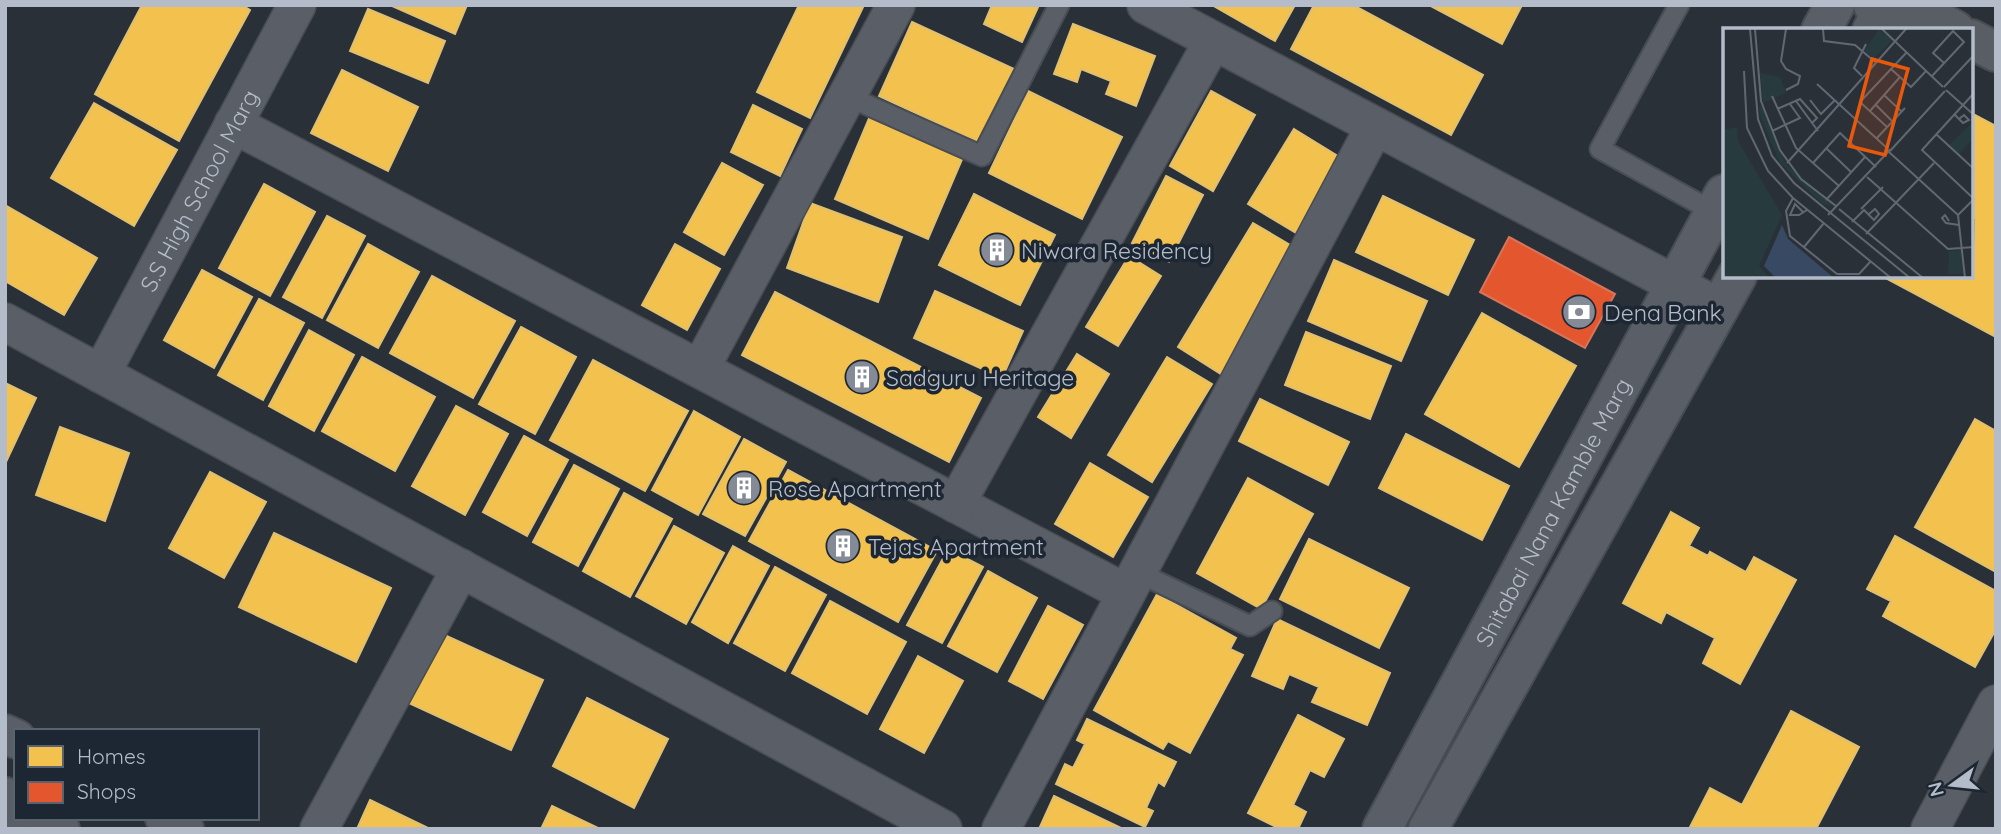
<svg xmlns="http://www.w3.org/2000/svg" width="2001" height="834" viewBox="0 0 2001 834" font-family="Quicksand,sans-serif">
	<rect width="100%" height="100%" fill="#2a3038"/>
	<path fill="#f2c14e" stroke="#dfc073" stroke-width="2" d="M142 5H242L250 10 179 141 95 94Z
		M390 5H467L455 34Z
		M799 5H864L810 118 757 92Z
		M992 5H1039L1022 42 984 24Z
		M1212 5H1295L1275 41Z
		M1314 5H1353L1483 75 1451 135 1291 49Z
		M1429 5H1522L1502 44Z
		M368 9 445 41 428 83 350 51Z
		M912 22 1014 69 980 143 879 96Z
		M1073 24 1155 56 1136 106 1106 94 1111 81 1081 69 1077 82 1054 74Z
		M342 70 418 107 388 171 311 133Z
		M1028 91 1122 137 1082 219 989 173Z
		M1211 91 1255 115 1213 191 1170 166Z
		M94 103 177 150 134 226 51 178Z
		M753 105 802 129 780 176 731 152Z
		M1971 113 1996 126V337L1882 276H1971Z
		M870 116 963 157 928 239 835 199Z
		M1294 129 1346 161 1301 236 1248 204Z
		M722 163 763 185 724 255 684 232Z
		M1166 176 1203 195 1169 262 1132 243Z
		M264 184 315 212 270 296 219 268Z
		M974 194 1055 235 1020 305 939 265Z
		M1383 196 1474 240 1448 295 1356 252Z
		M810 203 902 237 878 302 787 268Z
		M5 205 97 258 64 315 5 281Z
		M327 216 365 236 322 318 283 297Z
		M1253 223 1297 249 1221 374 1178 347Z
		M368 244 419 272 378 348 327 320Z
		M675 244 720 269 687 330 642 305Z
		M1129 256 1161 276 1118 346 1086 327Z
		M1334 260 1427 301 1401 361 1308 321Z
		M202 270 252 297 214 368 164 340Z
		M432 276 515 321 473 398 390 353Z
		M935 291 1023 331 1002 378 914 338Z
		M775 292 981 398 949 462 742 355Z
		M259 299 304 323 263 400 218 375Z
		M1482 313 1576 366 1519 467 1425 414Z
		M521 327 576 357 535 434 479 404Z
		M309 330 354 355 314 431 269 406Z
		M1306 332 1391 366 1370 419 1285 385Z
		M1077 354 1109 374 1071 438 1038 417Z
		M362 357 435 397 395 471 322 431Z
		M1167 357 1212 384 1152 482 1108 455Z
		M593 360 688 411 645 491 550 440Z
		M5 383 36 398 6 462H5Z
		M1260 399 1349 442 1328 485 1239 441Z
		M456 406 508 434 465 515 412 486Z
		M694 411 740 437 698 515 652 490Z
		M1975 419 1996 431V572L1915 527Z
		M60 427 129 453 105 521 36 495Z
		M1406 434 1509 486 1482 540 1379 488Z
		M524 436 568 460 527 536 483 512Z
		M744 439 786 462 745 536 703 514Z
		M1090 463 1148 497 1113 557 1055 524Z
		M574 465 619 489 578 566 533 542Z
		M788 470 937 551 898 622 749 541Z
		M210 472 266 502 224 578 169 548Z
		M1248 478 1313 514 1261 609 1197 573Z
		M624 493 672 519 630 597 583 571Z
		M1671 512 1699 528 1689 546 1708 556 1710 552 1746 572 1754 557 1796 580 1740 684 1703 663 1715 638 1666 612 1661 623 1623 603Z
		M674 526 724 553 686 624 636 596Z
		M274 533 391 588 356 662 239 607Z
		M1895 536 1996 591V629L1975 667 1883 616 1891 601 1867 589Z
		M1309 539 1409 588 1379 648 1280 599Z
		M733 546 769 566 728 643 692 622Z
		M948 549 983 567 942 643 907 625Z
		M775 567 826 595 785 671 734 643Z
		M988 571 1037 598 997 672 948 646Z
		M1157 594 1236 638 1230 649 1243 655 1190 753 1168 741 1163 749 1094 710Z
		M830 601 906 642 867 714 792 673Z
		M1048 606 1083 625 1043 699 1009 681Z
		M1277 619 1390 673 1367 725 1312 702 1319 687 1289 674 1283 689 1252 676Z
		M429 628 543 680 511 750 398 698Z
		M918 656 963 681 924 753 880 729Z
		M587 698 668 739 634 808 553 766Z
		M1791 711 1859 747 1816 829H1689L1710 788 1742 805Z
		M1298 715 1344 739 1324 777 1310 770 1293 805 1306 812 1298 829H1280L1248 813Z
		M1087 719 1176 762 1164 786 1158 782 1146 808 1153 811 1145 827 1056 784 1065 764 1073 768 1085 744 1077 740Z
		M1054 796 1123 829H1039Z
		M370 800 430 829H357Z
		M552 806 600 829H541Z"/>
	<path fill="#e4572e" stroke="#d6755c" stroke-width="2" d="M1509 237 1615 294 1585 348 1480 292Z"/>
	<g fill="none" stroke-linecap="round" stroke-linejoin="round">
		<g stroke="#484c53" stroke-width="23">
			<path id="service" d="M1679 5 1600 149 1714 212
				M847 96 982 156 1059 5
				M1137 572 1250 626 1272 611"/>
		</g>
		<g stroke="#484c53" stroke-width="40">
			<g id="minor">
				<path d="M1146 5 1720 308"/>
				<path d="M233 124 1126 593"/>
				<path d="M5 322 943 829"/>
				<path d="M700 369 896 5"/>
				<path id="s1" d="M101 374 297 5"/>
				<path d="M956 504 1213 41"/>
				<path d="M11 829 16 818"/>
				<path d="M319 829 461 568"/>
				<path d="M1001 829 1375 126"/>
				<path d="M1930 829 1996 704"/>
			</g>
		</g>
		<g stroke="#484c53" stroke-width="42">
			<g id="tertiary">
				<path d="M1821 30 1835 5"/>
				<path d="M1872 30 1883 10"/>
				<path d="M5 734 16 739"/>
				<path d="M5 797 16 803"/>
				<path d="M42 818 60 829"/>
				<path d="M165 818 184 829"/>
				<path id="s2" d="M1382 829 1724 194"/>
				<path d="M1428 829 1737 276"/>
			</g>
		</g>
		<g stroke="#484c53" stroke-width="42">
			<path id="secondary" d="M1873 5 1898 10 1914 5
				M1912 7 1955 30
				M1971 39 1996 52"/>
		</g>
		<use href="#service" stroke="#5a5e66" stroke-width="19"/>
		<use href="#minor" stroke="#5a5e66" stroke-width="37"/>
		<use href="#tertiary" stroke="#5a5e66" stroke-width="38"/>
		<use href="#secondary" stroke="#595d64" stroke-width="38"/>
	</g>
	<defs>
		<g id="building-disc" transform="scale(1.75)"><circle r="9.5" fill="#848b96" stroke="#1d2633"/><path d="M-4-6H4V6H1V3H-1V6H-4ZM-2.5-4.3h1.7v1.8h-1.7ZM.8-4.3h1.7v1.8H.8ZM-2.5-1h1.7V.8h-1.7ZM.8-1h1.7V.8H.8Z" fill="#fff"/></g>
		<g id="bank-disc" transform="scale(1.75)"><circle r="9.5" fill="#848b96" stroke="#1d2633"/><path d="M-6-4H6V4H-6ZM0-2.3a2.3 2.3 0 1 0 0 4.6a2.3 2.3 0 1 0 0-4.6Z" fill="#fff"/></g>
	</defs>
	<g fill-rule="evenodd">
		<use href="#building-disc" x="997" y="250"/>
		<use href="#bank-disc" x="1579" y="312"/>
		<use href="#building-disc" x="862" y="377"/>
		<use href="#building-disc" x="744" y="488"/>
		<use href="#building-disc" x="843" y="546"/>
	</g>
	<g text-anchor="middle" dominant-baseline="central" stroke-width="7" stroke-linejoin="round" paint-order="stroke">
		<g font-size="23" fill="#b4bcc9" stroke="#1d2633">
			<text stroke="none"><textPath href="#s1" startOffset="208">S.S High School Marg</textPath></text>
			<text stroke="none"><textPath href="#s2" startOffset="360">Shitabai Nana Kamble Marg</textPath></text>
		</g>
		<g font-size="23" fill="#b4bcc9" stroke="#1d2633" text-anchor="start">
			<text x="1021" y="250">Niwara Residency</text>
			<text x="1604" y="312">Dena Bank</text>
			<text x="886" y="377">Sadguru Heritage</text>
			<text x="768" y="488">Rose Apartment</text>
			<text x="868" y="546">Tejas Apartment</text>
		</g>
	</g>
	<g transform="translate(1723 28)">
		<rect width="250" height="250" fill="#2a3038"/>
		<path d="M40 78 63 136 111 178 99 176 57 135 38 91 36 79Z" fill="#273a3e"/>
		<path d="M14 99 15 113 59 187 36 238 47 250H0V102Z" fill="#273a3e"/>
		<path d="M156 1 169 12 151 31 141 23Z" fill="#273a3e"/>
		<path d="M37 45 57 49 63 65 40 75ZM250 94V111L236 126 226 117ZM238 222 240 246H225L226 223Z" fill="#273a3e"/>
		<path d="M59 197 65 211 111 250H53L41 238Z" fill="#384963"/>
		<path fill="none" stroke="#616872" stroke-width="2" d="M27 1 35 91 49 128 71 155 187 250M32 1 38 73 57 122 78 151 113 178M100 1 101 13 132 17 152 34M159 1 220 59M168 41 188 59 203 43M21 43 24 100 45 143 70 170 168 250M139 48 131 40 143 16M209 48 241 14 230 3 210 25 221 35M94 56 165 121M221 59 251 27M63 62 75 56 77 48 63 41 58 33 63 1M223 62 251 87M251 65 199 122 251 171M161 67 178 83M49 68 73 120 116 158M87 72 98 86 112 72M73 73 95 103M152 76 169 93M54 81 77 71 94 90 89 95M147 83 177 49M231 86 240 95 246 92 241 87 236 91M164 99 137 74 184 24M49 103 77 90 67 76M213 106 251 141M153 111 182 80M103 120 128 144M167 123 222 63M166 124 235 187M64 135 183 1M90 135 117 105 153 139M144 149 225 221 251 219M70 170 63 183 67 208 114 246H136L148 233M103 172 142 129M116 181 200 250M138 181 160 159M80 184 72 176 67 187H76L84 182M105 187 167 122 163 123M235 187 242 250M235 187 251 171M226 193 222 187 219 190 223 195 236 197M129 194 141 182 151 192 156 186 152 181 146 186M143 206 211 135M81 219 101 195M250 219 251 191"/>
		<path fill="#e8590c" fill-opacity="0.15" stroke="#e8590c" stroke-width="3.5" d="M149 31 185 41 162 127 126 118Z"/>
		<rect width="250" height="250" fill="none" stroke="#b4bcc9" stroke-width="3.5"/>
	</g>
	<rect width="2001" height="834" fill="none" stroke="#b4bcc9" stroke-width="14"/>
	<rect x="14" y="729" width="245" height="91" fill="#1d2633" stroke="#59626f" stroke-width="2"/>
	<rect x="28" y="746" width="35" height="21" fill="#f2c14e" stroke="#59626f" stroke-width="2"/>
	<text x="77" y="764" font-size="21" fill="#b4bcc9">Homes</text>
	<rect x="28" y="782" width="35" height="21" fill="#e4572e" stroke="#59626f" stroke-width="2"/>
	<text x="77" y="799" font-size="21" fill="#b4bcc9">Shops</text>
	<g transform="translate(1952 785) rotate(255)" stroke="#1d2633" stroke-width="5" paint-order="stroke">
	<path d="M0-5L12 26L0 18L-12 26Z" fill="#b4bcc9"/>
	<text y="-10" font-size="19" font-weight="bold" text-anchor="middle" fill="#b4bcc9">N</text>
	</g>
</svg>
